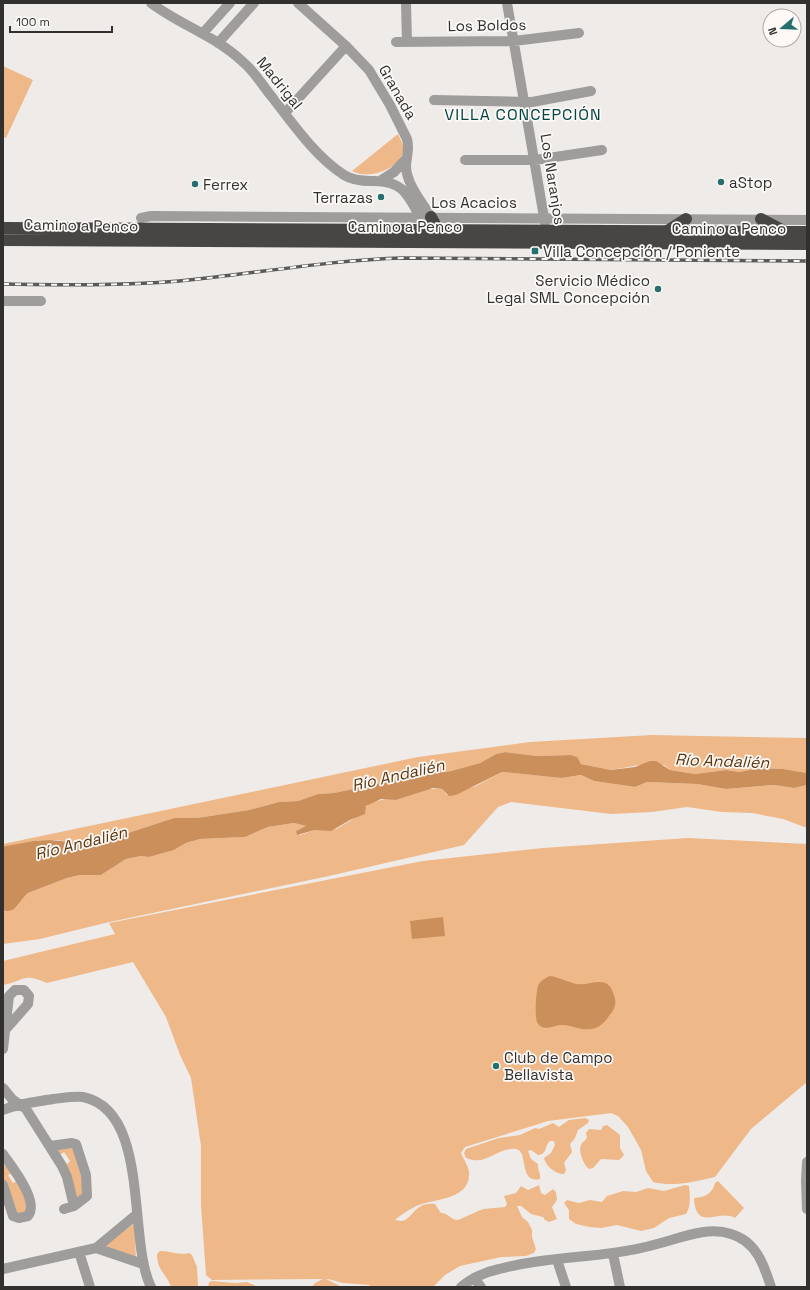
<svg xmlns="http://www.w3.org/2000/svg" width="810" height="1290" viewBox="0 0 810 1290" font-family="'Space Grotesk',sans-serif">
	<rect width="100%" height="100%" fill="#efebe9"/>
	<path fill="#efb889" d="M3 66 33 80 6 138 3 137Z
		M398 134C400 139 405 146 403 152 398 170 368 180 352 171Z
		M652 735 807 738V773L783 769 758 768 740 772 726 770 695 774 670 770 664 765H640L611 770 581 764 576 757 571 755 537 756 505 752 496 754 480 763 451 771 404 778 334 793 318 794 298 801 279 802 249 810 197 818H174L125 834 70 842 56 840 33 841 3 847V844L418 757 530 742Z
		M502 772 561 778 581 775 594 781 635 787 647 782 697 784 726 789 774 785 794 788 807 785V828L783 819 752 813 722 812 687 807 652 812 611 814 511 802 498 807 464 845 329 876 105 923 40 939 3 944V910L17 907 23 897 28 893 67 878 80 875H101L126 859 141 856 149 857 174 850 186 843 200 839 245 837 268 827 294 823 306 826 296 831 300 835 315 830 336 829 355 818 371 802 387 799 396 800 428 789H442L447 795 476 786Z
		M688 838 807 844V1082L751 1129 715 1177C694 1182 673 1187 653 1182L646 1171 641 1150 628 1127 618 1116 611 1113 548 1121 465 1147 461 1153C464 1161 470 1167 469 1176 468 1199 435 1199 419 1205 411 1208 401 1215 395 1220 397 1220 399 1221 401 1221 412 1221 414 1201 435 1204L441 1213C448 1213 451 1220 458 1220L483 1209 505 1207 507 1204 504 1196 516 1193 521 1186 528 1190 539 1185 541 1193 545 1195 553 1189 556 1192 557 1200 552 1207 557 1219 549 1222 545 1220 543 1217 531 1214 521 1206H517L522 1217 528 1222 532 1230V1237L536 1249 534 1253 526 1256 501 1257 460 1266 445 1275 433 1287H367L370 1285 343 1283 328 1279H326L342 1287H312L315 1283 323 1279 212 1280 206 1275 201 1206V1146L191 1078 180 1055 166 1017 133 962 47 983C22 972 25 981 3 985V961L115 934 109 923 423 861 543 848Z
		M585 1118 589 1120 588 1123 578 1130 575 1138 570 1144 572 1152 564 1163 566 1170 564 1174C555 1174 546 1166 544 1158L551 1153 555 1145 554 1141H550C544 1146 548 1154 538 1155L531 1150 528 1151 531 1159 538 1164C537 1169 541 1173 540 1179 518 1184 529 1151 516 1149 496 1147 487 1167 466 1158L464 1153 466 1149 499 1138 520 1135 535 1128 539 1129 553 1123 559 1127 569 1120Z
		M607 1125 620 1135V1148L624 1155 619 1160 601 1159 593 1168 589 1169C584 1165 578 1152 581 1145 582 1142 585 1141 587 1138L586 1133 589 1129 601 1130 603 1126Z
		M72 1146 86 1192 77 1199 66 1165 70 1161 64 1152 60 1155 56 1147Z
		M5 1165 12 1173 8 1175 13 1183 18 1180 29 1210 18 1216 3 1178V1167Z
		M718 1181 744 1208 735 1218C719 1208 696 1233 694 1198 706 1197 712 1194 715 1183Z
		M685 1185 689 1186C690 1195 691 1207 686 1214L669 1218 654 1228 641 1231 617 1225 601 1228 589 1227 576 1224 569 1219V1210L564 1203 567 1200 579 1203 590 1200 602 1202 607 1196 623 1191 636 1192 648 1188 664 1191Z
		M133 1224 134 1226 136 1257 107 1248 105 1245Z
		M160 1251C170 1250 178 1256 189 1253L192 1255 197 1267 198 1287H171C167 1274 157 1271 157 1254Z
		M212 1281 235 1283 247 1282 258 1287H208L209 1282Z"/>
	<path fill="#cb8f5c" d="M505 752 537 756 571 755 577 757 581 764 611 770 635 767 650 761H656L670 770 695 774 726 770 740 772 758 768 783 769 807 773V785L794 788 774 785 726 789 697 784 647 782 635 787 594 781 581 775 561 778 502 772 456 795 449 796 442 789 433 788 396 800 381 799 366 806 365 814 350 820 331 831 315 830 297 835 296 831 306 826 294 823 268 827 245 837 200 839 186 843 174 850 149 857 141 856 126 859 101 875H80L67 878 28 893C19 900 16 915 3 910V847L6 846 33 841 50 840 70 842 125 834 174 818H197L249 810 279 802 298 801 318 794 334 793 404 778 451 771 480 763 496 754Z
		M443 917 445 936 412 939 410 921Z
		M550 976C559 977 567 982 576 984 593 986 607 973 614 995 616 1002 616 1006 612 1012 606 1020 601 1028 591 1029 580 1031 571 1024 561 1025 553 1025 545 1032 538 1024 534 1019 536 992 538 986 540 981 545 978 550 976Z"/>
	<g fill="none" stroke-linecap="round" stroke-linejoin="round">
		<path stroke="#9e9d9c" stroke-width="10" d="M151 3C180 25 216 36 243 62 255 72 262 85 272 97 293 124 315 156 344 175 352 180 362 181 371 181 401 180 407 192 420 217
			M298 3 346 46 369 70 390 105 407 139C410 150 406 157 406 167 407 185 422 202 431 217
			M406 3 407 42
			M507 3 545 223
			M203 33 230 3
			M396 42 514 41 579 33
			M218 43 254 3
			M434 100 532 102 591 91
			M285 113 346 46
			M465 160H535L602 150
			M380 181 394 172 407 158
			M141 218 151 216 807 220
			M3 301H41
			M3 1049 9 996 15 990H24L29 996 28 1004 6 1029
			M3 1088 12 1099 26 1109 62 1166 67 1177 74 1206
			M3 1110C19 1103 36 1102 53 1099 63 1098 73 1096 83 1097 151 1111 127 1239 151 1287
			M50 1146 72 1143 76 1144 86 1175 87 1196 74 1206 64 1209
			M3 1154C11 1166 40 1201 28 1216L19 1218 13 1216 3 1185
			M807 1162 806 1181 807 1209
			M96 1248 143 1264
			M79 1252 90 1287
			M613 1254 620 1287
			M557 1260 566 1287
			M3 1269 96 1248 137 1214
			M474 1278 481 1287
			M461 1287C472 1278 485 1272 499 1269 551 1255 605 1259 657 1244 681 1238 707 1226 731 1234 756 1241 764 1265 771 1287"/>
		<path stroke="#484644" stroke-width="12" d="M431 217 438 230
			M761 219 782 230
			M3 228 807 232
			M669 230 686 219
			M3 240 807 244"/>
		<g stroke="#5c5a58" stroke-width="3.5">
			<path id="rail" d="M3 284C62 285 120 286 179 281 254 274 328 260 403 258L807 261"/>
		</g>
		<use href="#rail" stroke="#fcf9f6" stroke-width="2" stroke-dasharray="6" stroke-linecap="butt"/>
	</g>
	<g fill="#25706e" stroke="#fcf9f6" stroke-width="1.5">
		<circle cx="721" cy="182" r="4"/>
		<circle cx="195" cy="184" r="4"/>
		<circle cx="381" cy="197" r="4"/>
		<rect x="531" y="247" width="8" height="8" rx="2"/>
		<circle cx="658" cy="289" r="4"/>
		<circle cx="496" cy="1066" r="4"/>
	</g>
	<g text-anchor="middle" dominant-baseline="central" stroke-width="3.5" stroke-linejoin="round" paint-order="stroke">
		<g font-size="15" fill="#32302f" stroke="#fcf9f6">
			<text transform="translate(487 25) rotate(-1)">Los Boldos</text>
			<text transform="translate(280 83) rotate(51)">Madrigal</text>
			<text transform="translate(398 92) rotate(60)">Granada</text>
			<text transform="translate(553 179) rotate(81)">Los Naranjos</text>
			<text x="474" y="202">Los Acacios</text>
			<text transform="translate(81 225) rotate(1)">Camino a Penco</text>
			<text x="405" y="226">Camino a Penco</text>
			<text x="729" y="228">Camino a Penco</text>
		</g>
		<g font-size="15" fill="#32302f" stroke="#fcf9f6" text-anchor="start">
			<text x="729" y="182">aStop</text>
			<text x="203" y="184">Ferrex</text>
			<text x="373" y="197" text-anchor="end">Terrazas</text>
			<text x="543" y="251">Villa Concepción / Poniente</text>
			<text x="650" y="280" text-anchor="end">Servicio Médico<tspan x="650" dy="17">Legal SML Concepción</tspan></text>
			<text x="504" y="1057">Club de Campo<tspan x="504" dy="17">Bellavista</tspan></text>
		</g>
		<g font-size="16" letter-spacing="1" fill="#004443" stroke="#fcf9f6">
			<text x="523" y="114">VILLA CONCEPCIÓN</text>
		</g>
		<g font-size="16" font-style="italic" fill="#5f370f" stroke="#fcf9f6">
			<text transform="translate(722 761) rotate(2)">Río Andalién</text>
			<text transform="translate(398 775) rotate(-13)">Río Andalién</text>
			<text transform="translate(81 843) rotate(-14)">Río Andalién</text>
		</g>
	</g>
	<rect width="810" height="1290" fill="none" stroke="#32302f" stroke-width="8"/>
	<g transform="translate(782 28) rotate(251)"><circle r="19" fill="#fcf9f6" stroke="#aba9a6"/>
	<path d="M0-3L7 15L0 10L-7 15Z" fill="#25706e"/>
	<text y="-6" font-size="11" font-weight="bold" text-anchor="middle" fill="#32302f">N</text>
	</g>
	<path d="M10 26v6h102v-6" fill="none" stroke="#32302f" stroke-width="2"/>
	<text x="16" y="26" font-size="12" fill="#32302f" stroke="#fcf9f6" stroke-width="3" paint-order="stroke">100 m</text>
</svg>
